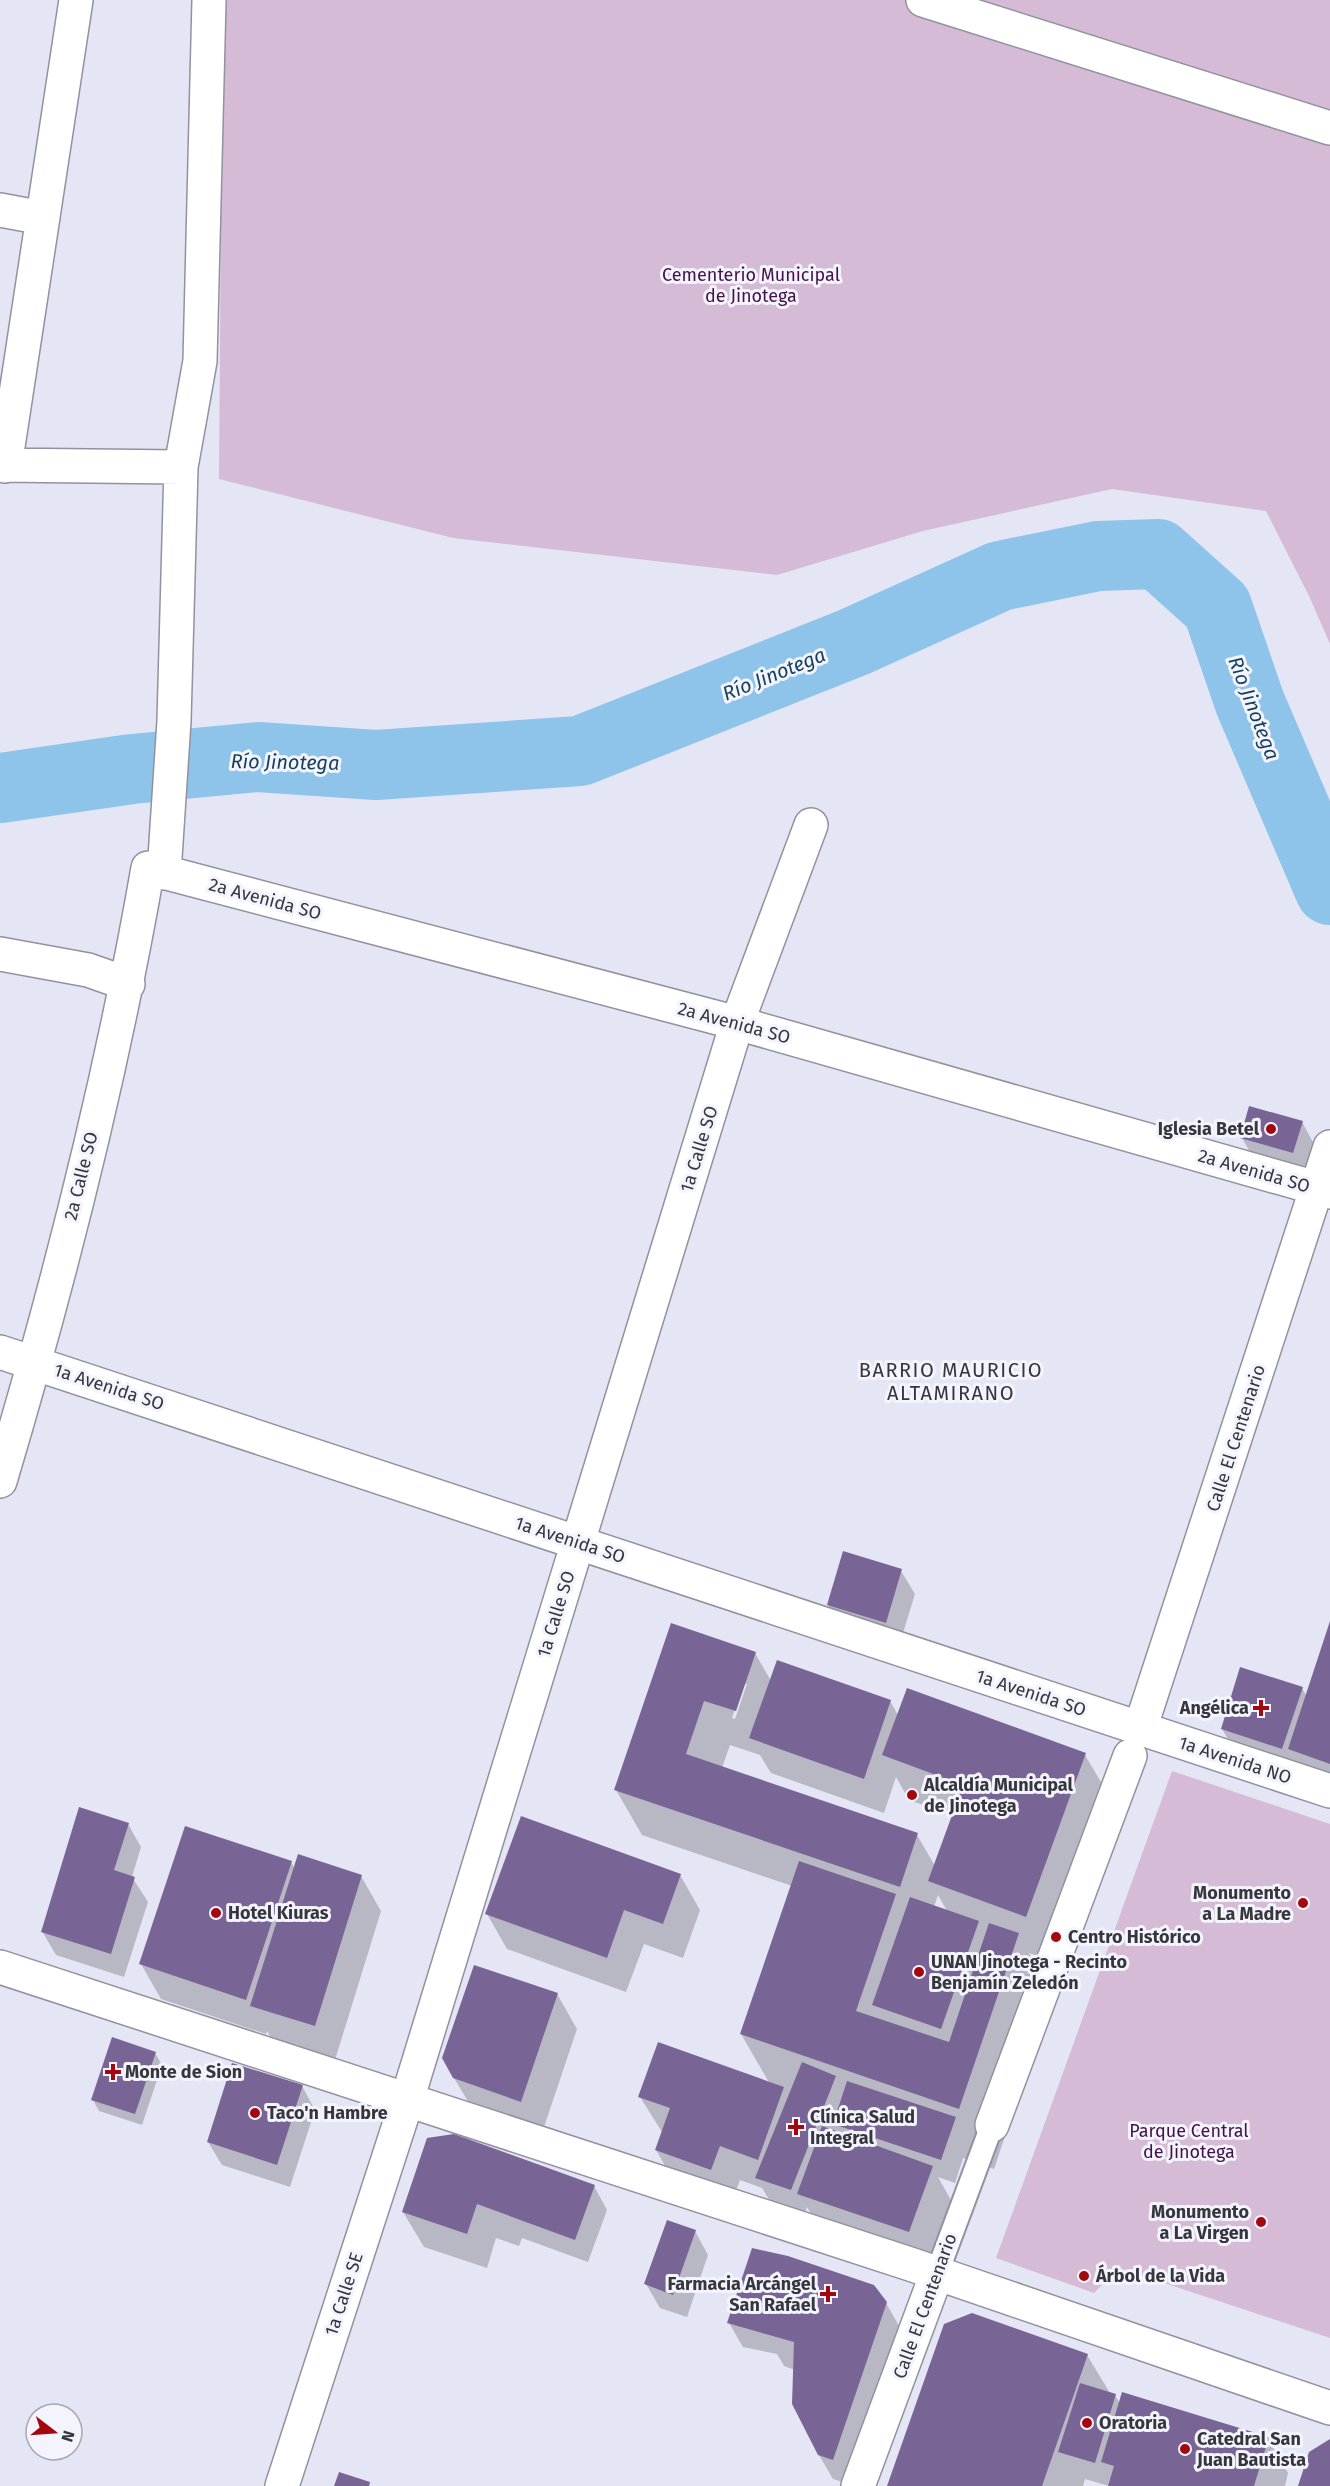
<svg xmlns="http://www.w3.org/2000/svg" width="1330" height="2486" viewBox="0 0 1330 2486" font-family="'Fira Sans',sans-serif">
	<rect width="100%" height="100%" fill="#e5e6f5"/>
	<path fill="#d5bbd6" d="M226 0H1330V644L1309 596 1266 511 1112 489 923 531 777 575 453 538 219 479 222 66Z
		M1172 1771 1330 1824V2338L1119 2268 1094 2293 996 2258Z"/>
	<path fill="#0003" fill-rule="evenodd" d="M1302 1122 1315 1146 1306 1176 1255 1161 1242 1138Z
		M901 1571 915 1594 899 1646 842 1629 828 1605Z
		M672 1625 755 1653 771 1681 890 1701 898 1715 1085 1755 1111 1799 1052 1961 1029 1953 1053 1994 994 2169 963 2158 955 2183 938 2177 952 2202 929 2266 819 2228 807 2207 805 2213 770 2201 762 2188 740 2180 731 2204 676 2185 656 2150 662 2132 640 2097 770 2084 741 2034 792 1886 642 1835 616 1790ZM744 1684H747L735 1719 732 1718ZM730 1745 760 1755 771 1773 884 1813 896 1777 909 1800 953 1816 935 1866 917 1835 722 1768ZM938 1895 947 1911 934 1907Z
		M1330 1625V1799L1236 1752 1222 1729 1302 1688 1307 1697Z
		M128 1824 141 1847 132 1877 148 1902 124 1977 56 1955 42 1931Z
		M291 1862 295 1869 361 1876 381 1911 335 2060 272 2040 267 2031 266 2034 161 1999 141 1964Z
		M680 1875 700 1910 683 1958 644 1944 626 1992 507 1949 487 1914Z
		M557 1994 577 2029 541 2136 475 2113 454 2078Z
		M155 2053 162 2065 142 2125 99 2111 93 2100Z
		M302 2086 315 2110 290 2187 222 2165 208 2142Z
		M594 2186 607 2210 588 2262 522 2238 519 2246 496 2238 487 2268 424 2247 403 2212Z
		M695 2231 708 2255 687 2317 660 2308 646 2284Z
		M886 2303 906 2338 846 2483 833 2479 819 2455 795 2370 784 2366 777 2354 743 2347 729 2323Z
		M1087 2355 1110 2393 1115 2395 1120 2404 1268 2439 1288 2473 1285 2486H1109L1085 2479 1083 2486H889Z"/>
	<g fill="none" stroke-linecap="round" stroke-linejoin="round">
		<path stroke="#8fc4ea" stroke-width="70" d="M0 788 132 769 258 757 376 765 580 751 854 642 1000 576 1098 556 1158 554 1217 607 1250 703 1330 890"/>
	</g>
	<path fill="#796595" d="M1249 1106 1303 1121 1293 1153 1240 1138Z
		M843 1551 902 1569 886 1623 827 1605Z
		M1330 1621V1764L1288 1749Z
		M671 1623 756 1652 736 1711 704 1701 686 1754 918 1833 900 1887 614 1790Z
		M777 1660 891 1700 864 1779 749 1738Z
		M1240 1667 1303 1687 1282 1749 1221 1729Z
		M907 1688 1086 1753 1026 1917 928 1881 963 1785 882 1755Z
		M79 1807 129 1823 114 1870 135 1877 111 1954 41 1932Z
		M521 1816 681 1874 663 1924 624 1910 607 1958 485 1914Z
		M185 1826 292 1861 246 2000 139 1964Z
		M298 1854 362 1875 315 2026 250 2006Z
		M799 1861 896 1894 856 2011 949 2042 989 1923 1019 1933 959 2109 740 2034Z
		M910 1897 979 1921 941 2029 872 2005Z
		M474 1965 558 1993 521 2102 453 2078 442 2058Z
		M112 2037 156 2052 135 2114 91 2100Z
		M658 2042 784 2087 758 2160 720 2146 711 2170 655 2150 670 2108 638 2097Z
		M802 2062 836 2076 791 2190 755 2178Z
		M232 2063 303 2085 277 2165 207 2142Z
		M847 2081 956 2117 941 2160 833 2124Z
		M822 2126 933 2166 909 2232 797 2194Z
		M454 2134 595 2185 575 2240 477 2204 467 2234 402 2212 427 2138Z
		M667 2220 696 2230 673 2295 644 2284Z
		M752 2248 788 2256 874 2285 887 2302 833 2460 818 2455 792 2404 794 2342 727 2323Z
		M972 2313 1088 2354 1042 2486H887L944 2324Z
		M1080 2383 1116 2394 1095 2463 1058 2452Z
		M1122 2392 1269 2437 1254 2486H1108L1114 2466 1101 2462Z
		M1330 2439V2486H1298L1309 2452Z
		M339 2472 370 2482 369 2486H334Z"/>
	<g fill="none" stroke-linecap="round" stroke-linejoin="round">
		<g stroke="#91929f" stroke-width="26">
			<path id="service" d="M937 2273 992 2125"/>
		</g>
		<g stroke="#91929f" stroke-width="36">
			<path id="pedestrian" d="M923 0 1330 128
				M992 2125 1130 1756"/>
		</g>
		<g stroke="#91929f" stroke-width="36">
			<path id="minor" d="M0 210 43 218
				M0 465 181 467
				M5 466 76 0
				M164 873 174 721 181 467 200 361 209 0
				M0 954 88 970 128 984
				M0 1352 1330 1791
				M0 1481C60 1280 112 1075 148 868L737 1023
				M1140 1729 1330 1147
				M282 2486 403 2113 737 1023 811 825"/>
		</g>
		<g stroke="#91929f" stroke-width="36">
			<path id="tertiary" d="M737 1023 1330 1192"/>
		</g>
		<g stroke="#91929f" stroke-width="36">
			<path id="secondary" d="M0 1967 913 2265 1330 2408
				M858 2486 937 2273"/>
		</g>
		<use href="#service" stroke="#fff" stroke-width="22"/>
		<use href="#pedestrian" stroke="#fff" stroke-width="33"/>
		<use href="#minor" stroke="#fff" stroke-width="33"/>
		<use href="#tertiary" stroke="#fff" stroke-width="33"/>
		<use href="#secondary" stroke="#fff" stroke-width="33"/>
	</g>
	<g fill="#a2080d" stroke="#f3f4fd" stroke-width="2">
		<circle cx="1271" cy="1129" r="6"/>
		<path d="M1258 1699h6v6h6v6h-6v6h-6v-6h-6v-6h6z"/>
		<circle cx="912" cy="1795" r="6"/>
		<circle cx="1303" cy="1903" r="6"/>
		<circle cx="216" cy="1913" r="6"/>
		<circle cx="1056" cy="1937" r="6"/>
		<circle cx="919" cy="1972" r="6"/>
		<path d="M110 2063h6v6h6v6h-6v6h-6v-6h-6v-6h6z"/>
		<circle cx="255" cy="2113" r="6"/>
		<path d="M793 2118h6v6h6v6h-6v6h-6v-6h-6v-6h6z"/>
		<circle cx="1261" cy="2222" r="6"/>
		<circle cx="1084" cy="2276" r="6"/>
		<path d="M825 2285h6v6h6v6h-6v6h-6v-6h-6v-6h6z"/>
		<circle cx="1087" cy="2423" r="6"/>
		<circle cx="1185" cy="2449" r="6"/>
	</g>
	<g text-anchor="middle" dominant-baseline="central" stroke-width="6" stroke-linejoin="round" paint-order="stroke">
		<g font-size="18" fill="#431148" stroke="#f3f4fd">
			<text x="751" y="275">Cementerio Municipal<tspan x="751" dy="21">de Jinotega</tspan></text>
			<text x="1189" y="2131">Parque Central<tspan x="1189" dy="21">de Jinotega</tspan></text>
		</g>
		<g font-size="18" fill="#36363c" stroke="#f3f4fd">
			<text transform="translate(265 899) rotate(15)">2a Avenida SO</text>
			<text transform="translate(734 1023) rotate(15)">2a Avenida SO</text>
			<text transform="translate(699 1149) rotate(-73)">1a Calle SO</text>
			<text transform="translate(1254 1171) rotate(16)">2a Avenida SO</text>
			<text transform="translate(81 1176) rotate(-76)">2a Calle SO</text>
			<text transform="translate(109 1387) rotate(18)">1a Avenida SO</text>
			<text transform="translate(1236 1438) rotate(-72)">Calle El Centenario</text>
			<text transform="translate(570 1540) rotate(18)">1a Avenida SO</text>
			<text transform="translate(556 1614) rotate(-73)">1a Calle SO</text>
			<text transform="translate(1031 1693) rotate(18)">1a Avenida SO</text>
			<text transform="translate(1235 1760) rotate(18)">1a Avenida NO</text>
			<text transform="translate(344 2294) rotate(-72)">1a Calle SE</text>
			<text transform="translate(925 2306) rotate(-70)">Calle El Centenario</text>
		</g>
		<g font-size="18" font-weight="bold" fill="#36363c" stroke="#f3f4fd" text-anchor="start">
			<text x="1259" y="1129" text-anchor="end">Iglesia Betel</text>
			<text x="1249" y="1708" text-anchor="end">Angélica</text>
			<text x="924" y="1785">Alcaldía Municipal<tspan x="924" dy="21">de Jinotega</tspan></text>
			<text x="1291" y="1893" text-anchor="end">Monumento<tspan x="1291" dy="21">a La Madre</tspan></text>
			<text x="228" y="1913">Hotel Kiuras</text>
			<text x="1068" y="1937">Centro Histórico</text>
			<text x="931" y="1962">UNAN Jinotega - Recinto<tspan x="931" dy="21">Benjamín Zeledón</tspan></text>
			<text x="125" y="2072">Monte de Sion</text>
			<text x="267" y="2113">Taco'n Hambre</text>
			<text x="810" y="2117">Clínica Salud<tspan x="810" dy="21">Integral</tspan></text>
			<text x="1249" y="2212" text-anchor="end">Monumento<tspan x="1249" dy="21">a La Virgen</tspan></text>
			<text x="1096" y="2276">Árbol de la Vida</text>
			<text x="816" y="2284" text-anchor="end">Farmacia Arcángel<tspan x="816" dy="21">San Rafael</tspan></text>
			<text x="1099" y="2423">Oratoria</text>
			<text x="1197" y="2439">Catedral San<tspan x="1197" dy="21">Juan Bautista</tspan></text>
		</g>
		<g font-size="20" font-style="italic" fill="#17415b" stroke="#f3f4fd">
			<text transform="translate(774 674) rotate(-22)">Río Jinotega</text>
			<text transform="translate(1254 708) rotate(69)">Río Jinotega</text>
			<text transform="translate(285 762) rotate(1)">Río Jinotega</text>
		</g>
		<g font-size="20" letter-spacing="1.5" fill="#36363c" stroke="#f3f4fd">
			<text x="951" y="1370">BARRIO MAURICIO<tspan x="951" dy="23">ALTAMIRANO</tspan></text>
		</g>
	</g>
	<g transform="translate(54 2432) rotate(107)"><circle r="28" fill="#f3f4fd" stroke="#a7a8b0" stroke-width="1.5"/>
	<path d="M0-4.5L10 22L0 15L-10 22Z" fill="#a2080d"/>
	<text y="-9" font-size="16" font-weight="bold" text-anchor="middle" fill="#36363c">N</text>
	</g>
</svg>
